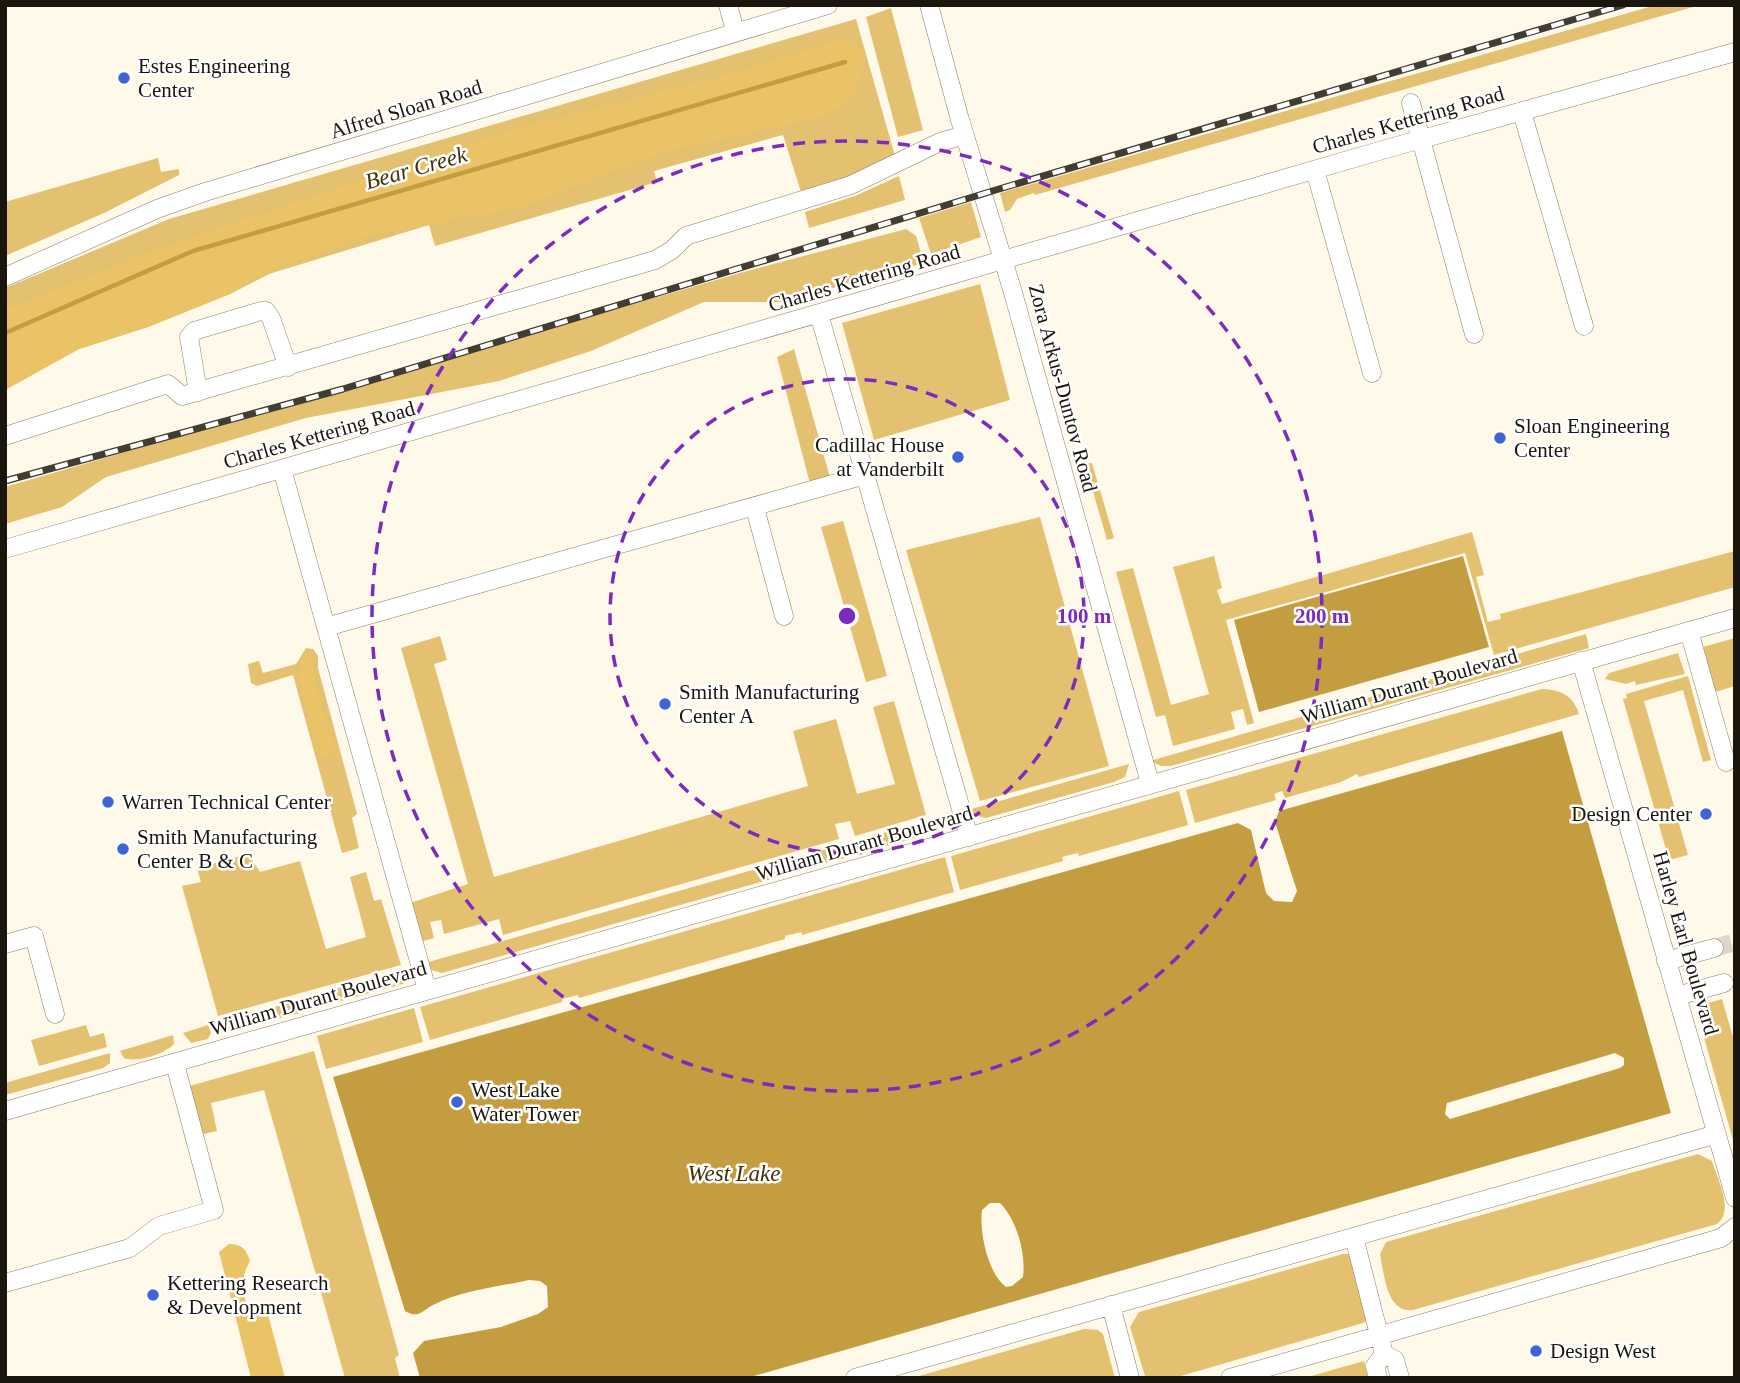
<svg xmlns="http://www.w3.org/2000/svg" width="1740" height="1383" viewBox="0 0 1740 1383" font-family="'Times New Roman',serif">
	<rect width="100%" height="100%" fill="#fff9ea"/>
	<path fill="#e3c171" d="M1656 5H1700L1035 195 1034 193 1017 199 1010 210 1005 212 1000 193Z
		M891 8 923 130 898 137 866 17Z
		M856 19 895 156 847 178 801 192 783 135 654 171 657 182 435 246 429 225 269 274 230 294 148 327 79 349 5 390V288L169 219Z
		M158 158 161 172 179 169V175L104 213 5 256V202Z
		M899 176 905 200 809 228 805 212 855 196Z
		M971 202 981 237 931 254 919 218Z
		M906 229 916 236 924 263 782 302H704L591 351 499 381 306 418 106 477 62 507 5 524V487L747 271Z
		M980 284 1010 400 874 440 842 323Z
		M794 349 831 481 813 485 809 480 777 357Z
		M1092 463 1114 538 1107 540 1085 464Z
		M1040 517 1109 766 980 801 906 550Z
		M843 521 887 676 866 682 821 527Z
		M1472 532 1484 575 1476 577 1488 622 1501 619 1500 614 1735 551V587L1494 655 1465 553 1226 620 1254 723 1247 725 1243 709 1231 712 1235 729 1173 746 1165 715 1156 717 1116 572 1133 568 1171 705 1209 694 1173 567 1214 556 1222 588 1217 590 1222 604Z
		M1586 634 1589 648 1171 766H1161L1150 761Z
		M440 636 447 660 434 664 494 877 808 786 793 731 836 719 857 794 895 784 873 707 894 701 926 815 855 836 850 821 835 824 839 839 503 935 499 919 444 934 441 920 430 922 434 938 420 942 411 909 413 902 468 884 401 648Z
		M1735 638V686L1715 692 1703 647Z
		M306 648 313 649 318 656V668L357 814 352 818 359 848 342 853 293 675 257 686 251 683 248 664 259 661 263 673 296 664Z
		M1678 653 1685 674 1636 685 1635 681 1626 684 1605 679 1609 673Z
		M1688 676 1711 760 1703 762 1683 690 1644 701 1688 855 1669 860 1623 699 1627 698 1626 694Z
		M1542 689C1561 690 1573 695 1579 714L1359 777 1357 774 1341 782 1285 798 1282 791 1274 794 1276 800 1195 823 1186 790Z
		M1129 764 1125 777 1114 782 986 818 973 815 968 810Z
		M1179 791 1188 825 1079 856 1078 853 1062 857 1063 861 960 890 951 856Z
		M936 818 939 831 442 973 431 970 425 963Z
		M248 854 260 872 300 861 326 949 366 937 350 877 366 872 374 901 381 899 401 965 218 1016 182 886 201 882 197 868Z
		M945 857 954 892 802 935 801 932 785 936V939L579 998 578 995 562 999V1002L430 1040 420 1007Z
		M402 970 406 983 309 1010 306 997Z
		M1722 999 1735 1044V1147L1701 1027 1710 1024 1705 1004Z
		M299 1000 303 1012 227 1033 219 1023Z
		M414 1008 423 1042 326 1069 317 1036Z
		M86 1025 90 1037 104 1033 107 1047 39 1066 31 1040Z
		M208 1025 211 1033 208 1039 191 1043 183 1033Z
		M173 1035 174 1044C165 1054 136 1063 124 1058L120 1051Z
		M314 1051 399 1355 395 1358 400 1378H345L264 1090 211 1103 217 1131 199 1135 186 1087Z
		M110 1053V1063L103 1068 5 1095V1083Z
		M1698 1154 1712 1161C1717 1178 1735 1211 1717 1224L1413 1310C1387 1314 1384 1274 1380 1254L1386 1242Z
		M1343 1254H1349L1368 1320 1363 1323 1174 1378 1145 1376 1130 1327 1139 1312Z
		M1084 1329 1098 1330 1103 1334 1115 1378H912Z
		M1364 1361 1368 1378 1311 1376Z"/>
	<path fill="#eac367" d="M848 37 864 56C857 98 857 98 819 118L664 152 522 207 367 236 263 273 230 294 148 327 79 349 5 390V310L148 252 521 127 727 75Z
		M307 654 311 657 317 692 335 745 333 756 323 758 315 751C313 725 287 672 307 654Z
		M229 1244C242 1244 246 1249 250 1261 240 1278 239 1301 256 1313L266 1307 285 1378H251L219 1252Z"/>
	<path fill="#c39d3f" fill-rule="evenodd" d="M1463 556 1489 647 1259 712 1234 620Z
		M1562 731 1671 1113 747 1378H420L413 1353 424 1341 501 1327 538 1314 548 1307 547 1286 540 1281 529 1280C498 1287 462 1290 433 1305 422 1311 418 1319 405 1311L333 1077 1238 823 1251 830 1266 893 1274 901 1292 902 1297 891 1275 822 1279 811ZM1615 1053 1624 1058V1065L1620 1068 1450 1119 1445 1114 1447 1103ZM990 1203H1000C1017 1220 1026 1254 1023 1277L1012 1286 1006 1287C988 1274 979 1232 982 1210Z"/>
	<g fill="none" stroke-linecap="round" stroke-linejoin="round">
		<path stroke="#c39d3f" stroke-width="4.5" d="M5 333 193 251 845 62"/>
		<path stroke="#ddd7c9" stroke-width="18" stroke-dasharray="18 9" stroke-linecap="butt" d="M1714 948 1735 942"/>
		<g stroke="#897f69" stroke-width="19">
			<path id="minor" d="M728 5 735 31
				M929 5 960 120 1012 289 1150 783
				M1411 103 1474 334
				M1522 112 1584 326
				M1315 170 1372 373
				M5 277 157 209 205 192 828 5
				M819 314 969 837
				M198 392 189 337 194 331 261 311H266L271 318 288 367
				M5 436 168 384 182 396 655 260 672 250 686 236 851 185 940 142 965 135
				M282 469 427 990
				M755 508 784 616
				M5 549 1386 149 1735 52
				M326 627 865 475
				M1689 631 1726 762
				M1581 661 1735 1198
				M5 944 34 936 55 1014
				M1666 961 1714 948
				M1677 996 1724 983
				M5 1111 1735 618
				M1354 1237 1384 1354 1375 1366 1378 1378
				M5 1283 130 1248 159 1226 214 1210 175 1064
				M1111 1305 1130 1378
				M1384 1354 1395 1360 1400 1378
				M855 1378 1717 1134
				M1230 1378 1721 1238 1735 1227"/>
		</g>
		<use href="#minor" stroke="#fff" stroke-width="18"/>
		<g stroke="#413d33" stroke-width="7">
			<path id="rail" d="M5 481 343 389 999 189 1623 5"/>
		</g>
		<use href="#rail" stroke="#fff" stroke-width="4.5" stroke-dasharray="13" stroke-linecap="butt"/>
	</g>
	<g fill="none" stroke="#7b2cbf" stroke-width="3.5" stroke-dasharray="12 9">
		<circle cx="847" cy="616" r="237"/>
		<circle cx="847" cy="616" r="475"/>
	</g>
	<g fill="#4064d6" stroke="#fff" stroke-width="2.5">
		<circle cx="124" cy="78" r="7"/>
		<circle cx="1500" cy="438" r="7"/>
		<circle cx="958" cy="457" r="7"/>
		<circle cx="665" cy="704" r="7"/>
		<circle cx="108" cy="802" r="7"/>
		<circle cx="1706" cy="814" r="7"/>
		<circle cx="123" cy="849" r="7"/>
		<circle cx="457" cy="1102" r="7"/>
		<circle cx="153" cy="1295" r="7"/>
		<circle cx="1536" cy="1351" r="7"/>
	</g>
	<g text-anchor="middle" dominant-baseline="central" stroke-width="5" stroke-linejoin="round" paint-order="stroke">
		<g font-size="21" fill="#1a160d" stroke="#fff" text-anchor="start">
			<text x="138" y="66">Estes Engineering<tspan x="138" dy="24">Center</tspan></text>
			<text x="1514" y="426">Sloan Engineering<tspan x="1514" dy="24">Center</tspan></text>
			<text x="944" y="445" text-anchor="end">Cadillac House<tspan x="944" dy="24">at Vanderbilt</tspan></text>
			<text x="679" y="692">Smith Manufacturing<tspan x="679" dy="24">Center A</tspan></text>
			<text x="122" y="802">Warren Technical Center</text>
			<text x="1692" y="814" text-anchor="end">Design Center</text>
			<text x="137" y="837">Smith Manufacturing<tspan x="137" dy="24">Center B &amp; C</tspan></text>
			<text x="471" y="1090">West Lake<tspan x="471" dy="24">Water Tower</tspan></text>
			<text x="167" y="1283">Kettering Research<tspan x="167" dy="24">&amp; Development</tspan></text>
			<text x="1550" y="1351">Design West</text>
		</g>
		<g font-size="21" fill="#1a160d" stroke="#fff">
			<text transform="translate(406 109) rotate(-17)">Alfred Sloan Road</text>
			<text transform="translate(1408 120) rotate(-16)">Charles Kettering Road</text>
			<text transform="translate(864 278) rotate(-16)">Charles Kettering Road</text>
			<text transform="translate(1063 388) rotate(75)">Zora Arkus-Duntov Road</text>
			<text transform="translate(319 435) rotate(-16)">Charles Kettering Road</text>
			<text transform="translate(1409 686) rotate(-16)">William Durant Boulevard</text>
			<text transform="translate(864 843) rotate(-16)">William Durant Boulevard</text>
			<text transform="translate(1686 943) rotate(74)">Harley Earl Boulevard</text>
			<text transform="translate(318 998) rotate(-16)">William Durant Boulevard</text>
		</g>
		<g font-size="23" font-style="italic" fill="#423209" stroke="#fff">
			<text transform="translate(416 168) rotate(-16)">Bear Creek</text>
			<text x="734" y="1173">West Lake</text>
		</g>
	</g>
	<circle cx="847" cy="616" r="10" fill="#7b2cbf" stroke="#fff" stroke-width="3.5"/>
	<g font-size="21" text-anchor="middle" font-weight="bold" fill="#7b2cbf" stroke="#fff" stroke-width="5" stroke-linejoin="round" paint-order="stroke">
		<text x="1084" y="623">100 m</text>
		<text x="1322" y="623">200 m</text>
	</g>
	<rect width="1740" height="1383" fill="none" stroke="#1a160d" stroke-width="14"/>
</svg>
